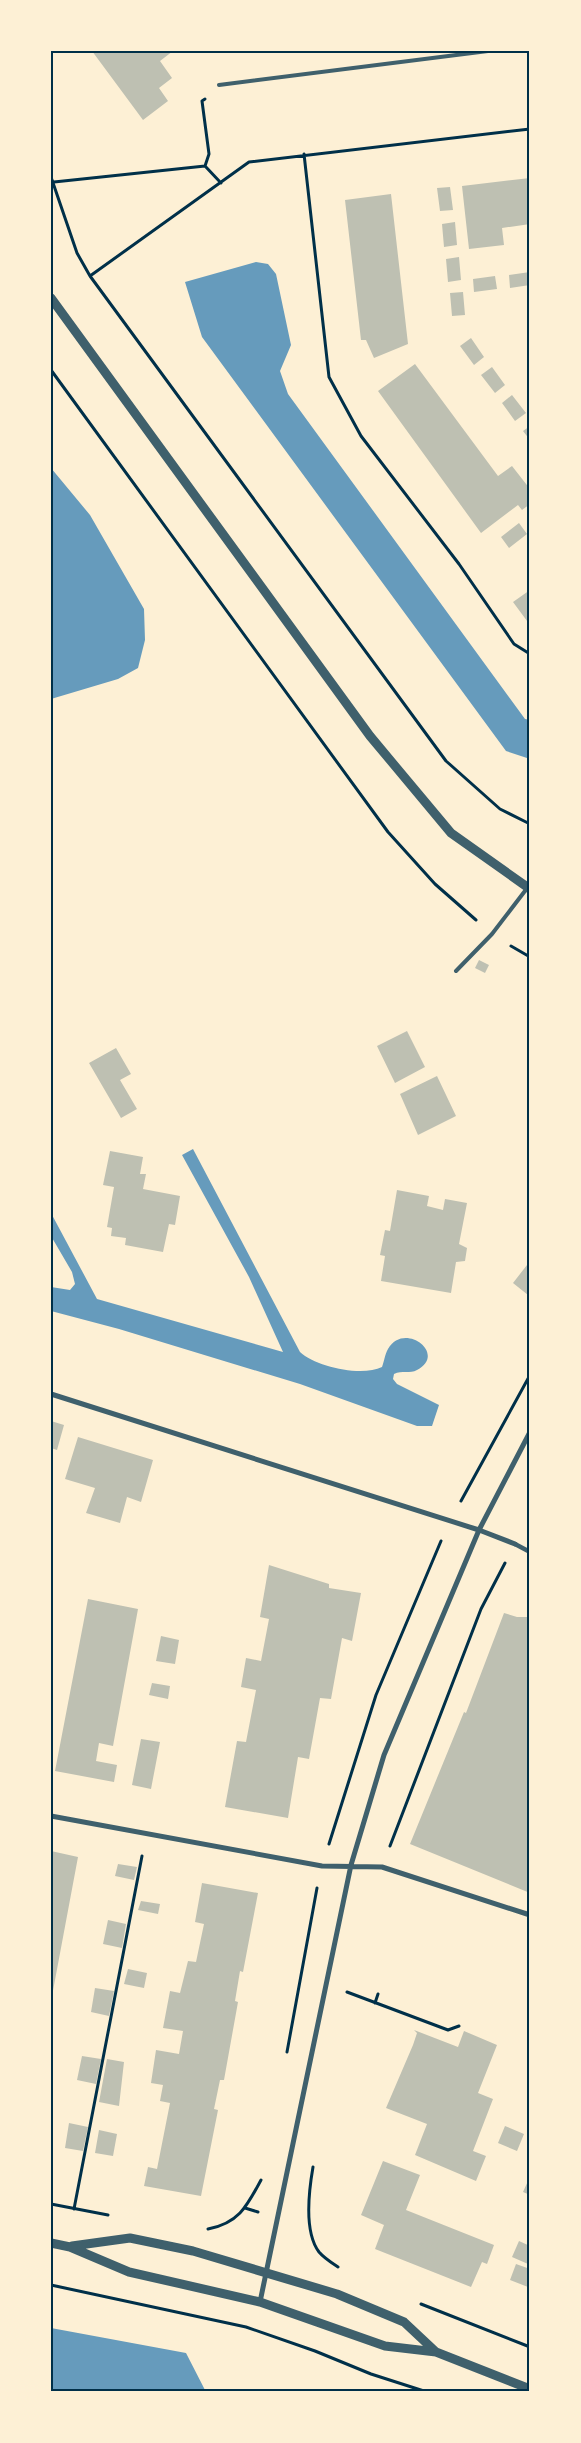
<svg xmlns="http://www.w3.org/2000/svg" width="581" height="2443" viewBox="0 0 581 2443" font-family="Commissioner,sans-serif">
	<rect width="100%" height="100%" fill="#fdf0d5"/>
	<path fill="#669bbc" d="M256 262 268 264 276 274 291 345 280 371 288 394 525 719 530 720V759L506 751 202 337 185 282Z
		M51 468 90 515 144 609 145 640 138 668 118 679 51 699Z
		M193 1149 300 1352C316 1367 362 1377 382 1367 384 1362 385 1354 388 1349 404 1321 448 1354 417 1370 410 1374 402 1370 394 1374L393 1379 397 1384 439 1405 432 1426H417L300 1384 119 1329 51 1311V1287L70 1290 75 1284 72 1272 51 1236V1213L97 1299 283 1352 249 1277 182 1155Z
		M51 2328 186 2353 206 2392H51Z"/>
	<path fill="#bec0b2" d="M92 51H173L160 61 172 78 159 88 168 101 143 120Z
		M530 178V224L502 228 504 245 469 249 462 186Z
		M450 187 453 210 440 211 437 188Z
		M391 194 408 344 374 358 366 340H361L345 200Z
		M455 222 457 245 444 247 442 224Z
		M459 257 461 280 448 282 446 259Z
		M530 272V285L510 288 509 275Z
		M495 276 497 289 474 292 473 279Z
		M463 292 465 315 452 316 450 293Z
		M471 338 484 357 474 365 460 346Z
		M415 364 498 476 512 466 530 489V504L522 510 518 505 481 533 378 391Z
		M492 367 505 385 495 393 481 375Z
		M512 395 526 413 515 421 502 403Z
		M530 426V440L523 431Z
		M519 523 527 534 509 548 501 537Z
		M530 590V625L513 602Z
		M479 960 489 965 485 973 475 968Z
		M407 1031 425 1067 395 1083 377 1046Z
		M116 1048 131 1074 120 1080 137 1109 121 1118 89 1063Z
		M437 1076 456 1116 418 1135 400 1094Z
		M110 1151 143 1157 140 1174H146L143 1189 180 1196 175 1225 169 1224 163 1252 125 1245 126 1238 111 1236 112 1228 107 1227 114 1187 103 1185Z
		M397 1190 429 1196 427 1206 443 1210 445 1199 467 1203 459 1244 467 1248 465 1261 456 1262 451 1293 381 1281 385 1256 380 1255 385 1230 390 1231Z
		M527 1265 530 1267V1292L528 1295 513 1283Z
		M51 1421 64 1425 57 1450 51 1448Z
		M78 1437 153 1460 141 1502 127 1497 120 1523 86 1513 95 1488 65 1479Z
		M269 1565 329 1584V1588L361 1593 352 1641 342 1638 331 1699 320 1698 309 1759 298 1757 288 1818 225 1807 237 1741 246 1742 256 1690 241 1687 246 1658 261 1661 269 1619 260 1617Z
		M88 1599 138 1609 113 1746 99 1743 96 1761 117 1765 114 1782 55 1771Z
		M504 1613 517 1617H530V1893L410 1844 464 1712 466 1713Z
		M161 1636 179 1640 175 1664 156 1661Z
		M152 1683 170 1686 168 1699 149 1695Z
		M141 1739 160 1742 151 1789 132 1785Z
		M51 1851 78 1857 52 1996H51Z
		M118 1864 137 1867 134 1880 115 1876Z
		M202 1883 258 1893 243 1972 240 1971 235 2001 238 2002 224 2080H220L214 2109 218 2110 201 2196 144 2186 148 2167 157 2169 170 2103 160 2101 163 2085 151 2083 156 2050 179 2054 183 2031 163 2028 170 1991 180 1993 188 1961 196 1962 204 1924 195 1922Z
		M141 1901 160 1904 158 1914 138 1910Z
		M108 1920 126 1924 122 1948 103 1944Z
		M128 1969 147 1973 144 1988 124 1984Z
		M95 1988 114 1991 109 2016 91 2012Z
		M414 2030 458 2047 464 2031 497 2045 478 2093 493 2099 473 2151 486 2156 476 2181 415 2155 427 2124 386 2108 413 2045 417 2033Z
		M82 2056 101 2059 96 2084 77 2080Z
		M107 2059 124 2062 119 2106 99 2102Z
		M69 2123 88 2127 83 2151 65 2148Z
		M505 2126 524 2134 517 2151 498 2143Z
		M99 2130 117 2134 113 2156 95 2153Z
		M383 2161 420 2175 406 2210 494 2245 487 2264 482 2262 471 2287 375 2249 384 2225 361 2215Z
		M528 2181 530 2182V2195L523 2192Z
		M519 2241 530 2246 528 2264 512 2257Z
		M516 2264 530 2269 528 2287 510 2280Z"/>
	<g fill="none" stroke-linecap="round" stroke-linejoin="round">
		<path stroke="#003049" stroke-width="3" d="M205 99 202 101 209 154 205 166 221 183
			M304 154 329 377 361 436 459 564 514 644 530 654
			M51 177 77 253 90 276 446 761 500 809 530 824
			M54 182 205 166
			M90 276 249 162 530 129
			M51 370 388 832 435 884 476 920
			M511 946 530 957
			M461 1501 530 1375
			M329 1844 376 1695 441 1541
			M390 1846 481 1609 505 1563
			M347 1992 448 2030 459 2026
			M375 2003 378 1994
			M287 2052 317 1888
			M313 2167C309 2190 304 2232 319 2252 324 2258 332 2263 338 2267
			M51 2204 108 2215
			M245 2208 258 2212
			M74 2209 142 1856
			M208 2229C239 2223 247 2206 261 2180
			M51 2285 246 2327 315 2351 371 2374 427 2392
			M421 2304 530 2347"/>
		<path stroke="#3f606c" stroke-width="4" d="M219 85 488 51
			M456 971 492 934 528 887"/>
		<path stroke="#3f606c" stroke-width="4.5" d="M515 1544 530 1552"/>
		<path stroke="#3f606c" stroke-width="5" d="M51 1394 479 1530 515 1544
			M51 1816 322 1866 382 1867 530 1915
			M260 2302 351 1865 384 1755 479 1530 530 1432"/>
		<path stroke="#3f606c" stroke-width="9" d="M51 298 370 736 451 833 530 889
			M51 2243 70 2247 129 2272 260 2302 385 2346 436 2352 530 2389
			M72 2246 130 2238 193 2251 337 2294 404 2322 436 2352"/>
	</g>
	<rect width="581" height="2443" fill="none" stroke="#fdf0d5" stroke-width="105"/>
	<rect x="52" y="52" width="476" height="2338" fill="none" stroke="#003049" stroke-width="2"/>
</svg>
